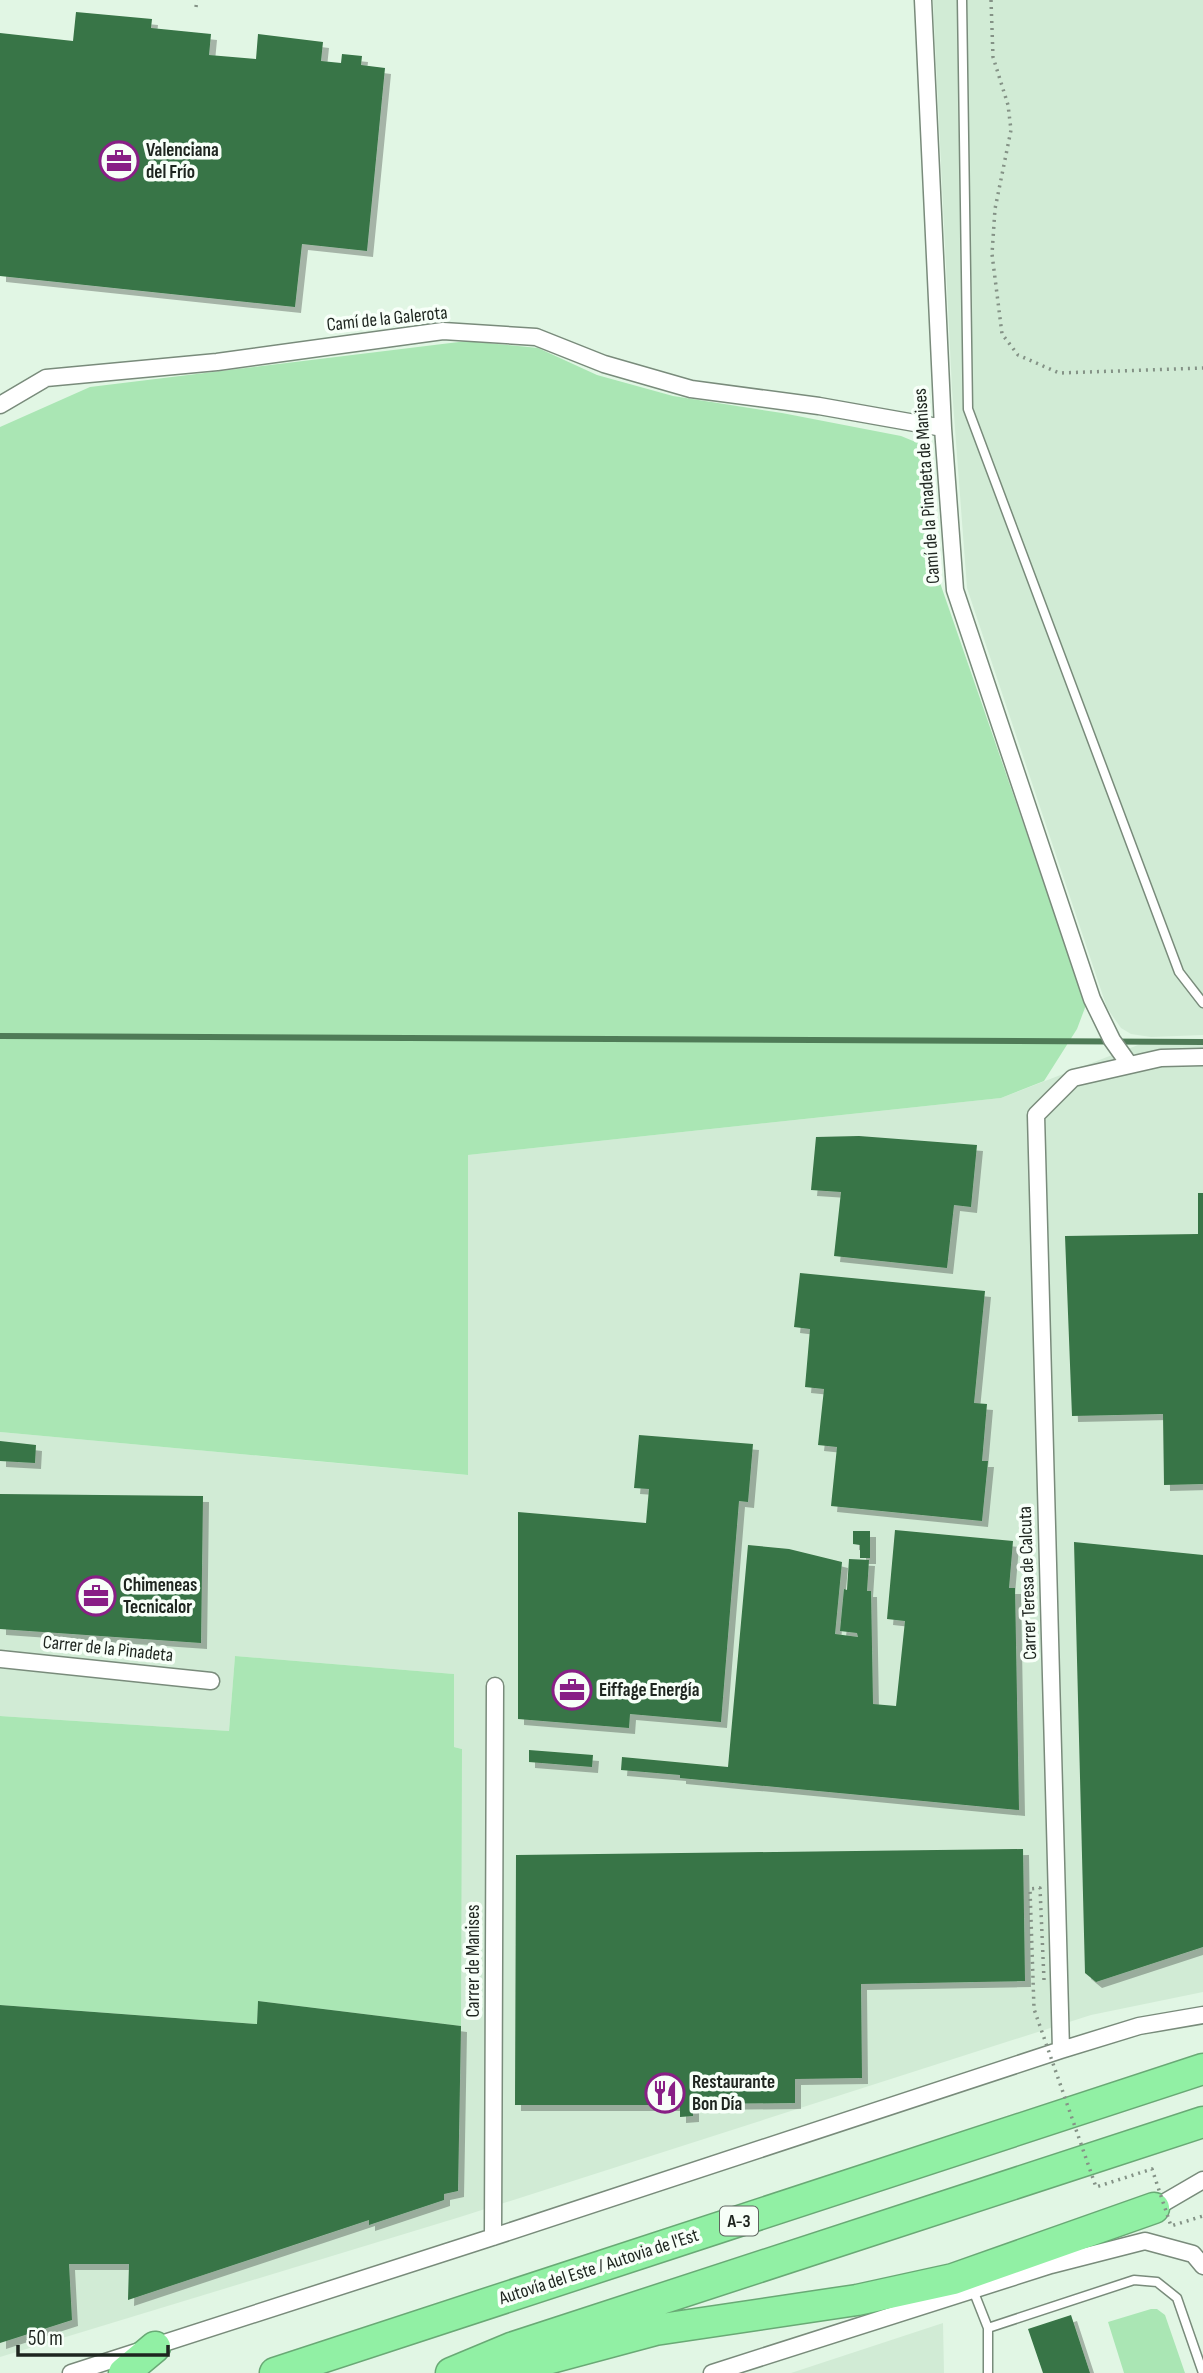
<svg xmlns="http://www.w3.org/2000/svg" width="1203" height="2373" viewBox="0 0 1203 2373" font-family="'Sofia Sans Condensed',sans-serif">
	<defs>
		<filter id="shadow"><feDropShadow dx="6" dy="6" stdDeviation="0" flood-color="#0004"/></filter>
	</defs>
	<rect width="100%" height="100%" fill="#e1f6e4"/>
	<path fill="#d1ebd5" d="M933 0H1203V1035L1151 1037 1131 1034 1121 1028 1107 1008 967 588 952 389Z
		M1203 1039V1992L1091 2015 460 2217 0 2357V2005L256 2024 258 2001 462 1749 454 1747V1674L235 1656 229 1731 0 1716V1432L467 1475 468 1155 1001 1098 1151 1040Z
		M943 2323 944 2373H791Z"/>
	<path fill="#aae6b4" d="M467 341 538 348 597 375 673 396 782 413 901 436 923 445 932 468 938 577 1086 1005 1077 1029 1044 1081 1001 1098 468 1155V1475L0 1432V427L90 387Z
		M235 1656 454 1674V1747L462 1749 461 2026 258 2001 257 2024 0 2005V1716L229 1731Z
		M1151 2309H1157L1165 2315 1185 2373H1124L1108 2322Z"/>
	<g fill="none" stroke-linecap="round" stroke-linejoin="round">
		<path stroke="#4f7b57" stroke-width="6" d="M0 1036 1203 1042"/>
	</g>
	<path fill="#387446" filter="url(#shadow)" d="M76 12 152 19 151 28 211 34 209 55 256 59 258 34 323 42 321 61 341 63 342 54 362 56 361 65 385 68 367 251 302 244 295 307 0 276V33L73 41Z
		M859 1136 977 1145 971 1207 954 1205 947 1268 834 1256 841 1192 811 1190 816 1137Z
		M1198 1193H1203V1484L1164 1485 1163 1414 1072 1416 1065 1236 1198 1234Z
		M800 1273 985 1291 974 1403 987 1404 982 1461H988L982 1521 831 1506 837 1447 818 1445 824 1389 805 1387 810 1329 794 1327Z
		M639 1435 753 1444 748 1502 739 1501 721 1722 630 1714 629 1728 518 1719V1512L646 1523 649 1489 634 1488Z
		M0 1441 36 1445 35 1463 0 1461Z
		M0 1494 203 1496 201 1643 0 1629Z
		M895 1530 1013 1541 1009 1588H1015L1019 1810 680 1778V1775L621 1770 622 1757 728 1767 748 1545 789 1549 842 1562 835 1634 858 1637 857 1633 840 1631 844 1589 847 1590 849 1559 869 1560 867 1591H871L873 1704 896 1706 905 1621 887 1619Z
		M853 1531H870V1558H860V1545L853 1544Z
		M1074 1542 1203 1555V1947L1096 1982 1085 1973Z
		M529 1750 593 1755 592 1767 529 1762Z
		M1023 1849 1025 1981 861 1984 862 2078 795 2079V2103L693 2104V2116L680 2117V2105H515L516 1855Z
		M258 2001 461 2026 458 2191 444 2194V2200L369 2225V2220L128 2300 129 2264H69L72 2320 0 2343V2005L257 2024Z
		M1071 2315 1090 2373H1043L1028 2329Z"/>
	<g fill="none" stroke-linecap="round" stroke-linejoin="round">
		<g stroke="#798b7b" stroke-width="11">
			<path id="lane" d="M962 0 968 409 1179 972 1203 1003
				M973 2290 988 2328V2373
				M988 2328 1134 2280 1157 2282 1177 2298 1203 2373"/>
		</g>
		<g stroke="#798b7b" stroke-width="19">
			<path id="street" d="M923 0 943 428 955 590 1092 999 1112 1040 1129 1064
				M0 405 46 378 217 362 443 331 536 337 604 364 691 389 819 406 943 428
				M0 1659 211 1681
				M1061 2050 1036 1115 1073 1078 1161 1058 1203 1057
				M1148 2212 1203 2180
				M493 2237 495 1686
				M71 2373 493 2237 1061 2050 1139 2026 1203 2015
				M712 2373 1051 2265 1145 2241 1193 2254 1203 2266"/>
		</g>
		<g stroke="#69a975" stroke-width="33">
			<path id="highway" d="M496 2368 521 2366 655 2330 857 2300 953 2279 1154 2208
				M124 2373 155 2347
				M275 2373 1203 2069
				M451 2373 511 2348 1203 2122"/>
		</g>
		<path stroke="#849286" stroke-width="3.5" stroke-dasharray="2 5" stroke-linecap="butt" d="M991 0 993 57 1008 105 1011 130 995 209 992 254 1002 334 1018 355 1059 373 1203 368
			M196 7 197 0"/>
		<use href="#lane" stroke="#fff" stroke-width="8"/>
		<use href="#street" stroke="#fff" stroke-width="16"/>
		<use href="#highway" stroke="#91f0a4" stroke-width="30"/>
		<path stroke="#849286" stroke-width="3.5" stroke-dasharray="2 5" stroke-linecap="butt" d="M1044 1980 1040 1888 1030 1889 1034 2009 1096 2187 1152 2169 1171 2226 1203 2216"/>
	</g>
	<defs>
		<g id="office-ring" transform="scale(2.0125)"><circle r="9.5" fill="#f7fff8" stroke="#881f85" stroke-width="1.5"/><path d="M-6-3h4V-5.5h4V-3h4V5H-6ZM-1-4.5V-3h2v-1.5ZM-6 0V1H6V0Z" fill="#881f85"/></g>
		<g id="restaurant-ring" transform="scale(2.0125)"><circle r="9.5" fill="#f7fff8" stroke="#881f85" stroke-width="1.5"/><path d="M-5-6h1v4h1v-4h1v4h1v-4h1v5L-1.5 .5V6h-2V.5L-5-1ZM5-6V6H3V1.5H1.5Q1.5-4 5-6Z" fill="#881f85"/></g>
	</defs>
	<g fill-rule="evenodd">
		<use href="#office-ring" x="119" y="161"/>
		<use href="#office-ring" x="96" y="1596"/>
		<use href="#office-ring" x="572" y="1690"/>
		<use href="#restaurant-ring" x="665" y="2093"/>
	</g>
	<g text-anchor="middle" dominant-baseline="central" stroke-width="7" stroke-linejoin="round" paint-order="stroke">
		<rect fill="#f7fff8" stroke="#5f6660" stroke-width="2" x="720" y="2206.5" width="38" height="29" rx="5"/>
		<g font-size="18" font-weight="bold" fill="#1e251f">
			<text x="739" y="2221">A-3</text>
		</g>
		<g font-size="19" font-weight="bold" fill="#1e251f" stroke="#f7fff8" text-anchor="start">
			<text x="146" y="150">Valenciana<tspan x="146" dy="22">del Frío</tspan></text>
			<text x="123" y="1585">Chimeneas<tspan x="123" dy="22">Tecnicalor</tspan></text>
			<text x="599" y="1690">Eiffage Energía</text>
			<text x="692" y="2082">Restaurante<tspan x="692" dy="22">Bon Día</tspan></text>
		</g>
		<g font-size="19" fill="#1e251f" stroke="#f7fff8">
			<text transform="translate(387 319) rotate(-6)">Camí de la Galerota</text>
			<text transform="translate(927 486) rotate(-94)">Camí de la Pinadeta de Manises</text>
			<text transform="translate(1028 1583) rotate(-92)">Carrer Teresa de Calcuta</text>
			<text transform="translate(108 1649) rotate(6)">Carrer de la Pinadeta</text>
			<text transform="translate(473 1961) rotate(-90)">Carrer de Manises</text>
			<text transform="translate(599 2267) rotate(-18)">Autovía del Este / Autovia de l'Est</text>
		</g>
	</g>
	<path d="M18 2345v10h150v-10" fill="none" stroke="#1e251f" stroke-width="3.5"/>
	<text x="28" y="2345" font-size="21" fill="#1e251f" stroke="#f7fff8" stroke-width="5" paint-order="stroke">50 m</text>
</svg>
